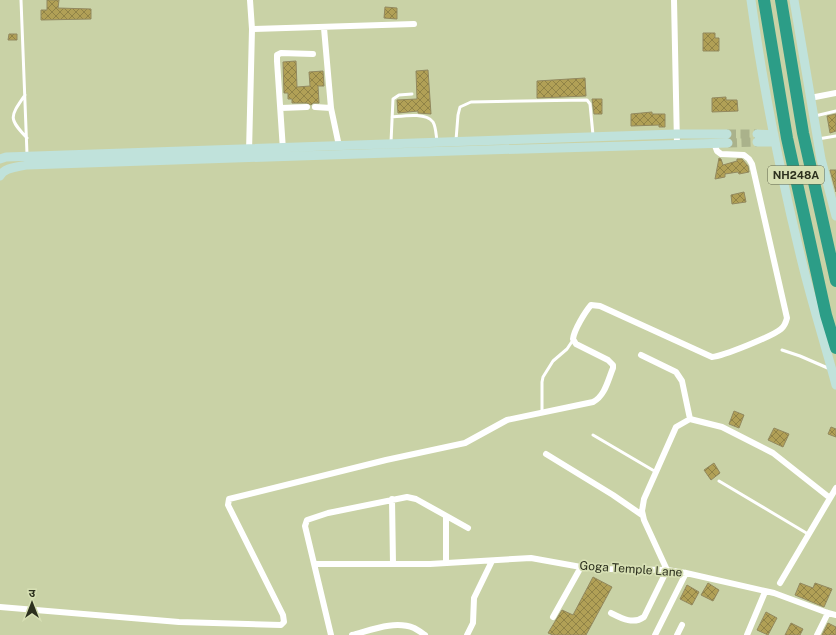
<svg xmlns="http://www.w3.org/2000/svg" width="836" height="635" viewBox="0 0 836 635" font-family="'Public Sans','Noto Sans Devanagari',sans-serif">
	<defs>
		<pattern id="building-cross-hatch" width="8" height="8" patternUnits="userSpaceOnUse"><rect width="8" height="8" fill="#b1a056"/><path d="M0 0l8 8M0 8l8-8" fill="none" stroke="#908347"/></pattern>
	</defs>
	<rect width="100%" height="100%" fill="#c9d2a6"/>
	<path fill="url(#building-cross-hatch)" stroke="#92895f" d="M47 0H59L58 8 91 9V19L41 20V10H47Z
		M385 7 397 8V19L384 18Z
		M703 33H715V38H719V51H703Z
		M9 34H17V40H8Z
		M296 61 297 87 310 86 309 72 323 71 324 86H318L319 103H313L311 105 307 103H292V99H288V93H284L283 62Z
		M428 70 431 114 418 113V111L398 113 397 100 417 99 416 71Z
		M585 78 586 96 537 98V81Z
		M726 97V100H737L738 111 712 112V98Z
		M592 99H602V114H594Z
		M652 112V114H665V127H659V125L631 126V114Z
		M836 114V131L830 133 827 116Z
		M719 158 721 159 723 165 737 161V159H742L748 166 749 172 739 174 738 172 725 174V177L715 179Z
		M830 170H836V192Z
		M744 192 746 202 732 204 731 195Z
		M734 411 744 415 739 428 729 424Z
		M831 427 836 429V437L828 434Z
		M774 428 789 434 783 447 768 440Z
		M714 463 720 473 711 480 704 470Z
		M593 577 612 587 586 635H553L548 633 562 610 573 615Z
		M708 583 719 590 713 601 701 595Z
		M800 583 813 588 815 583 832 589 824 607 795 595Z
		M687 585 699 592 692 605 680 599Z
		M766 612 777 618 768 635 757 630Z
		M791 623 803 629 800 635H785Z
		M828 623 836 627V635H822Z"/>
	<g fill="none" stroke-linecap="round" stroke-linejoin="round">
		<path stroke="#aab28b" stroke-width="9" stroke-dasharray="9 4.5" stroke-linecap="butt" d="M727 134H757
			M728 143 757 142"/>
		<path stroke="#fff" stroke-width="3" d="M21 0 27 154
			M25 95C10 117 8 118 27 138
			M815 116 836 111
			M392 117C403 116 426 112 433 122 436 127 436 135 437 141
			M818 139 836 136
			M456 140 458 115 460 107 471 102 587 100 590 104 593 135
			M391 142 393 99 399 95 412 94
			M782 350 800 356 830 369
			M542 413V382L543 377 553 361 567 349 573 340
			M593 435 656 472
			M719 481 808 534"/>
		<path stroke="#fff" stroke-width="6" d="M674 0 677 144
			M324 28 331 108 339 146
			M252 29 414 24
			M810 98 836 93
			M315 107 331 108
			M281 108 307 107
			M283 150 277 61V55L281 53 313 54
			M249 152 252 29 250 0
			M641 355 676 372 682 381 690 419
			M546 454 613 495 642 515
			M392 499 393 564
			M446 516V563
			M314 564H430L531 558 581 567 609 569 667 570 686 573 774 593 828 613 836 615
			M780 583 836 488
			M0 607 179 622 281 625 284 622 283 615 228 505 229 499 386 460 465 443 507 420 593 402C605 396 608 380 613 368V365L608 360 576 344 573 339C574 330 585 312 591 305L600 306 712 357C723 356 773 336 781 329 785 326 786 322 787 318L752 164 749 159 744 155 721 154 717 151 714 143
			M611 613C621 618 633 625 644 617L667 570 644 520 642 511 644 499 676 427 690 419 722 427 773 453 830 498
			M553 617 581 567
			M331 635 305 526 307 520 328 513 407 497 416 499 468 528
			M352 635C371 630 395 620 414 628 418 630 422 633 425 635
			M467 635 473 623 474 598 492 561
			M655 635 686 573
			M677 635 682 625
			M747 635 765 592
			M817 635 828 613"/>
		<path stroke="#c0e2db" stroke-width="9" d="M751 0C763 88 781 176 802 262 812 303 825 344 836 385
			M794 0 821 159 836 216
			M757 134 774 135
			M757 142H775
			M0 159 6 157 676 134H727
			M0 176C4 167 19 167 27 165 261 157 494 149 728 143"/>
		<path stroke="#2c9d87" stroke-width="12" d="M764 0 787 138 826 315 836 348
			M781 0 803 133 836 281"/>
	</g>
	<g text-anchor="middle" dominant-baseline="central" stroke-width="3.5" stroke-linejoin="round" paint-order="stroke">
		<rect fill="#d6dfb3" stroke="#5f644b" stroke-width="1" x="768" y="166" width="56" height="18" rx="3"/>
		<g font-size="11" font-weight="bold" fill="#2c301e">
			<text x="796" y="175">NH248A</text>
		</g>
		<g font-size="12" fill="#2c301e" stroke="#d6dfb3">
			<text transform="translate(631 569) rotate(4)">Goga Temple Lane</text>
		</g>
	</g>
	<g transform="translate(32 603)" stroke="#d6dfb3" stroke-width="3" paint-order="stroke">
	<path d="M0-3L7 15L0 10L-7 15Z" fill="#2c301e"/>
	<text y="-6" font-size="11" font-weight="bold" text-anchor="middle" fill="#2c301e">उ</text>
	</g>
</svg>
